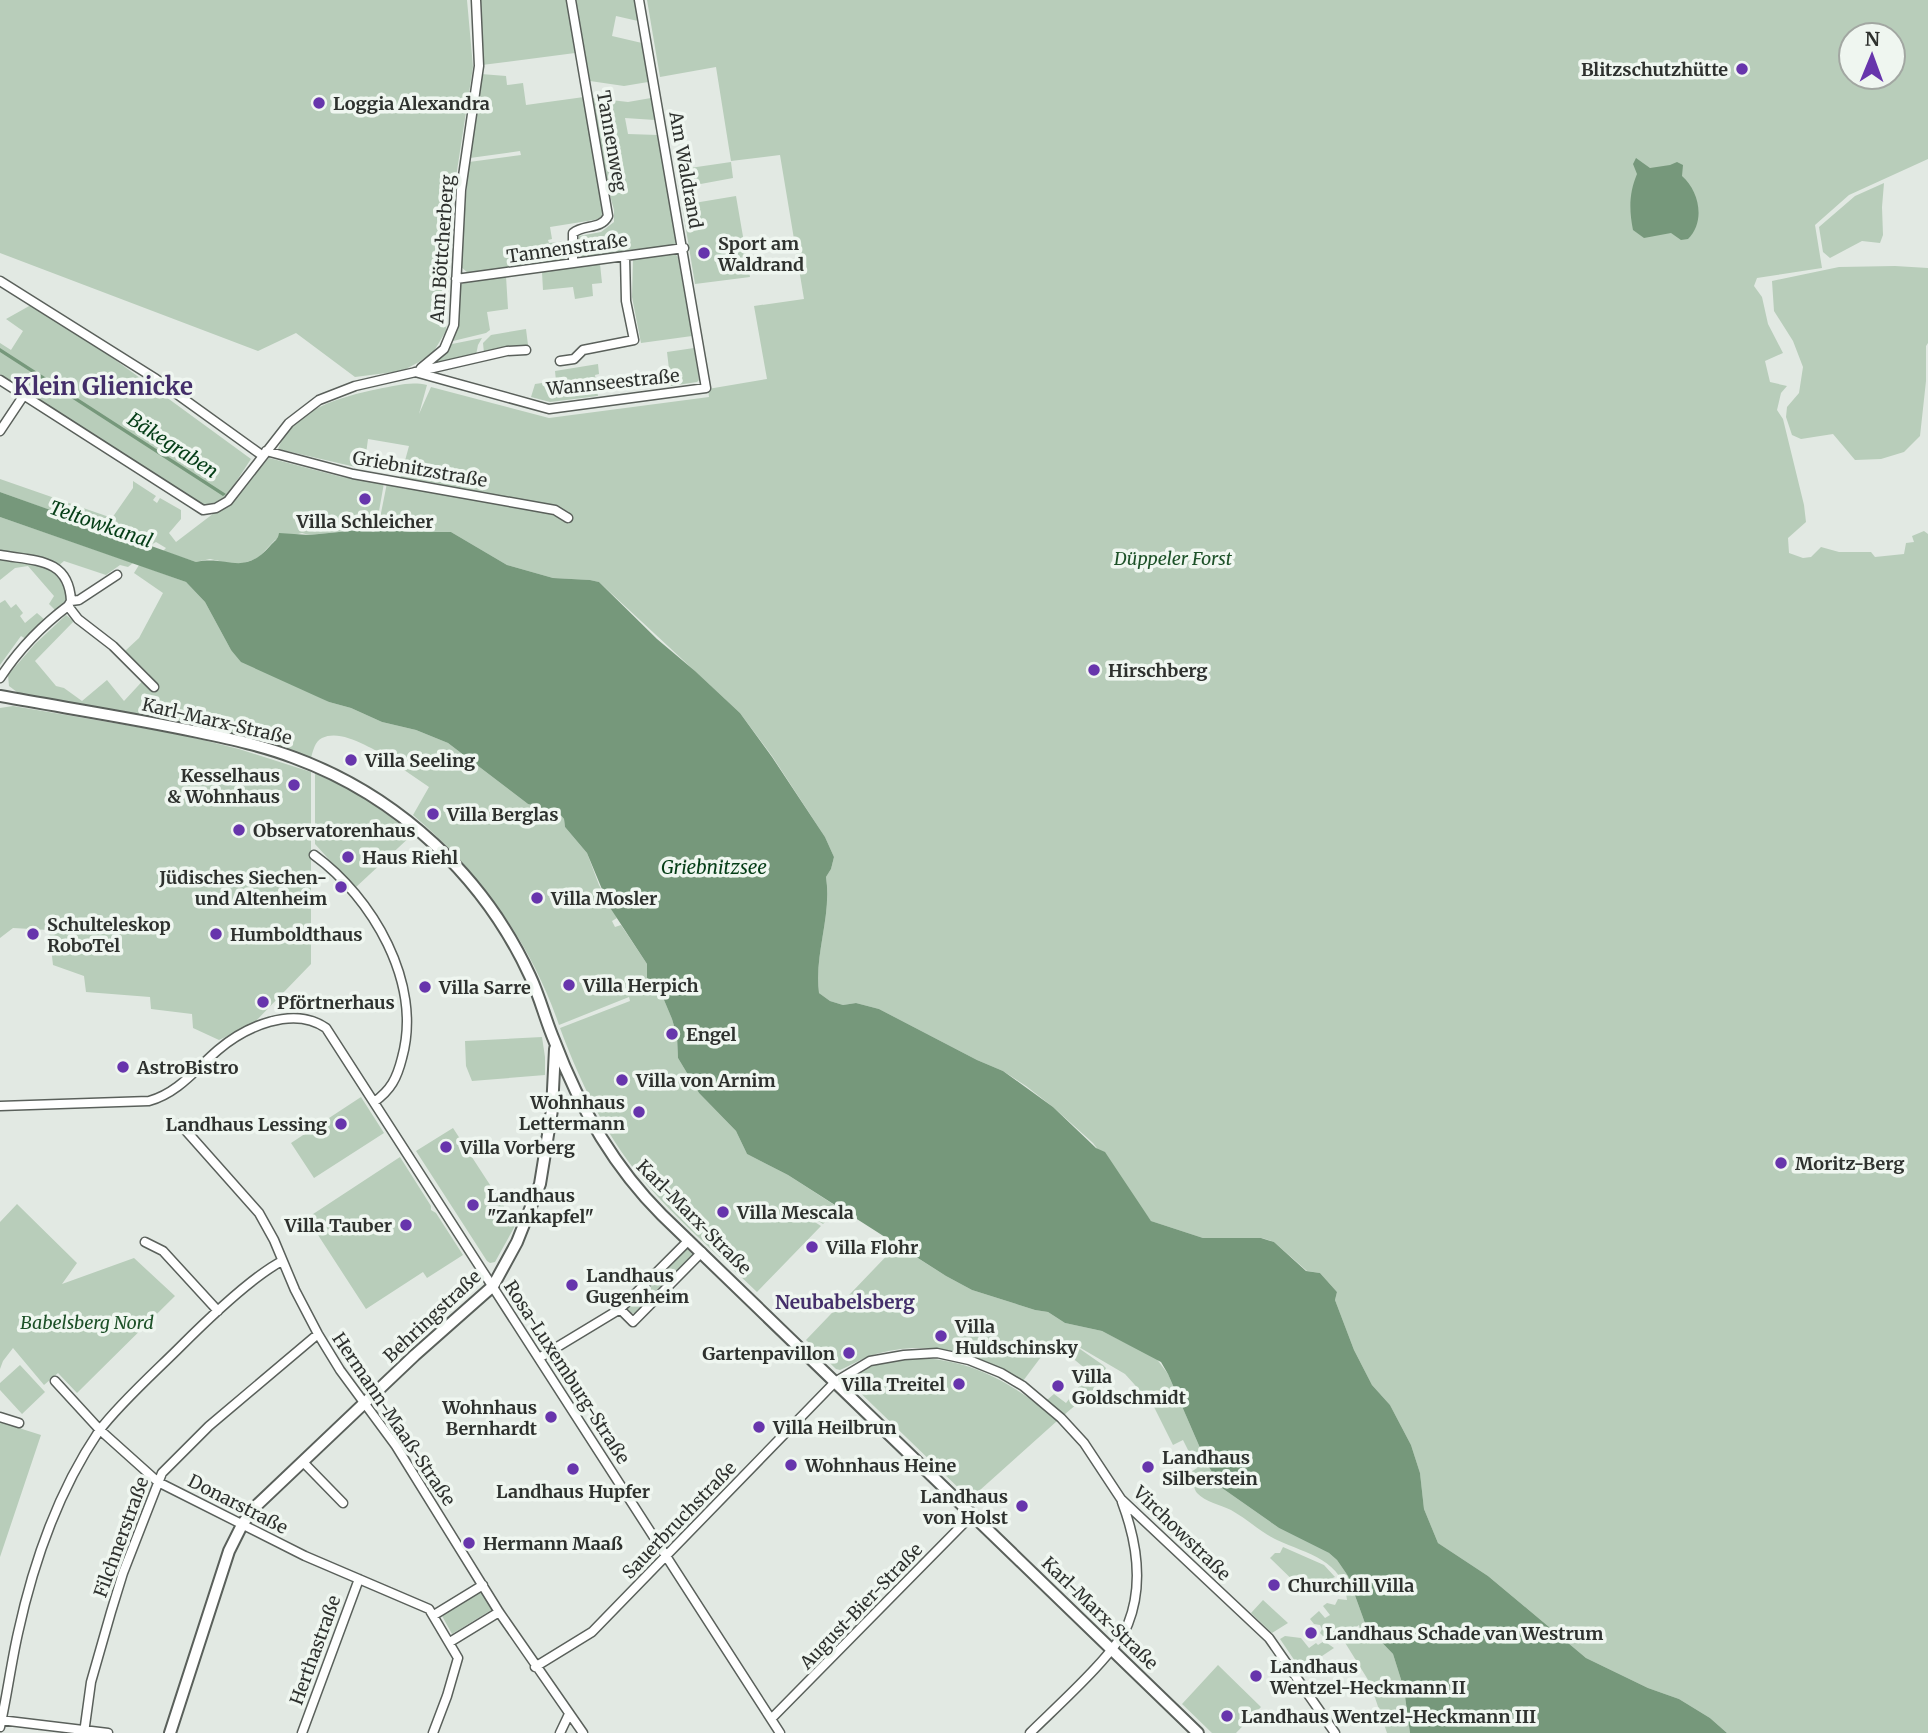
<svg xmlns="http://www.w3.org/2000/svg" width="1928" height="1733" viewBox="0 0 1928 1733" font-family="Merriweather,serif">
	<rect width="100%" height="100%" fill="#e2e9e3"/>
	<path fill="#b8cdba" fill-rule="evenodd" d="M0 0H467L473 67 454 190 446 331 434 351 419 362 402 371 355 377 296 333 258 351 0 253Z
		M479 0H566L575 53 482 65Z
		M576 0H634L638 21 616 16 612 36 642 43 648 82 624 86 590 81Z
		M647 0H1928V159L1849 195 1815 225 1822 268 1757 278 1754 286 1762 297 1768 324 1783 353 1765 361 1770 382 1787 386 1781 393 1777 410 1783 419 1804 505 1806 522 1788 538 1789 553 1803 558 1811 557 1821 547 1839 552H1871L1875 557 1904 554 1906 543 1914 542 1912 536 1924 531 1928 534V1733H1727L1710 1718 1679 1699 1648 1688 1586 1658 1488 1576 1438 1543 1424 1509 1420 1473 1411 1445 1390 1405 1372 1385 1354 1350 1335 1300 1337 1292 1320 1273 1307 1271 1274 1242 1262 1238H1203L1151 1221 1093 1143 1053 1107 1026 1086 1003 1071 977 1060 879 1009 856 1003 843 1005 830 1001 819 993C814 954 832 916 826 877L831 869 834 857 825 837 772 756 740 713 599 582 590 580 553 578 507 565 451 532H412L378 528 387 483 555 513 569 524 570 515 568 511 429 482 400 479 409 446 368 439 364 469 278 449C294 409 340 397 378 389 395 386 410 381 427 385L419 414 431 387 549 418 709 397 708 389 767 379 754 306 804 299 780 155 731 161 716 67 660 77ZM1851 35H1893V77H1851Z
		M481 74 506 76 507 85 523 83 526 105 584 97 604 215 600 219 550 227 552 239 548 240 549 243 568 241 567 257 563 260 468 273 460 266 469 162 521 155 520 151 470 158Z
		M593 98 628 102 651 98 655 120 625 118 628 134 658 135 676 243 673 246 583 258 580 255 579 236 601 232 614 222V210L605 177Z
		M731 162 733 178 679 188 676 170Z
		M1884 183 1882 207 1883 235 1880 243 1862 241 1830 258 1823 252 1819 227 1855 196Z
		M736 196 750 277 695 284 682 205Z
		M675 254 678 257 692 336 641 343 632 297 633 260Z
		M600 264 602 283 592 284 593 296 575 299 573 287 543 290 542 272Z
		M1895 266 1928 268V343L1926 346V381L1920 436 1904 452 1881 459 1855 460 1833 434 1801 439 1792 435 1786 417 1787 407 1799 393 1803 367 1793 341 1774 311 1772 281 1839 267Z
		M506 276 508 309 487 312 490 330 486 333 453 341 457 328 460 284Z
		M31 305 88 340 251 459 230 491 232 494 213 506H203L0 374V343L11 350 23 331 6 319Z
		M526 329 528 345 484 353 483 343 491 335Z
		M482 338 478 345 476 355 431 365 442 357 452 344Z
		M694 348 699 380 697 382 671 386 667 352Z
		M598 364 599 374 595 375 598 396 550 402 531 397 535 384 556 381 555 371Z
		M269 458 342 477 384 483 376 528 309 535 302 533 275 540 258 558 238 565 210 559 196 562 163 551 166 548 156 542 149 546 0 492V479L112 518 133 488V481L156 496 153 500 157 503 160 498 181 510V519L169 533 176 542 218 510 230 504Z
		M0 517 133 563 128 567 120 565 106 575 64 561 58 566 45 559 0 552Z
		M0 559C38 563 51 559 69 596L63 608 57 612 49 604 54 596 28 566 15 568 0 580Z
		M139 565 186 582 205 602 231 650 329 702 351 708 382 722 416 730 448 743 528 804 559 813 564 819 565 827 587 853 599 885 617 918 612 921 615 927 621 925 647 964V978L659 988 672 1019 677 1036 678 1058 699 1093 736 1131 747 1154 788 1175 839 1208 823 1224 798 1208 796 1210 821 1226 757 1292C721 1257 682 1225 649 1187 609 1142 581 1085 560 1028L630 1001 629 997 559 1025C531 943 480 872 413 815L429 787 391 761 392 759C373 750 342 728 322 738 315 741 313 751 311 758 220 724 121 712 26 695L17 692 9 686 8 675 35 644 66 615 74 621 35 661 56 686 64 688 82 701 107 680 124 701 149 674 125 651 139 638 163 593 134 573Z
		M5 600 11 608 16 604 23 613 20 616 25 623 37 613 45 620 26 639 21 636 0 665V603Z
		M13 706 179 734 239 749 311 772V964L253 1024 219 1040 193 1028 192 1014 151 1009 150 997 86 992 84 976 53 965 49 930 13 928 0 938V708Z
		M315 773 364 797 413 834 355 888 315 844Z
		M542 1037 545 1057V1075L472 1081 466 1066 465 1041Z
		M361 1097 384 1133 314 1178 291 1143Z
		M453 1128 507 1211 520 1217 495 1262 490 1263 487 1261 416 1151Z
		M400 1157 431 1206V1210L436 1213 463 1255 427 1278 423 1272 366 1309 307 1218Z
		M17 1204 77 1263 62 1284 134 1258 175 1296 77 1393 58 1373 44 1385 13 1348 3 1361 0 1369V1222Z
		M897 1245 946 1276 972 1290 1035 1310 1048 1312 1065 1323 1102 1331 1156 1358 1168 1374 1207 1464 1222 1488 1279 1528 1329 1553 1337 1560 1348 1576 1366 1626 1393 1654 1404 1689 1410 1733H1387L1370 1683 1344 1641 1360 1630 1359 1625 1341 1637 1331 1630 1325 1638 1320 1633 1322 1629 1320 1625 1314 1624 1310 1619 1319 1611 1325 1618 1330 1615 1323 1606 1327 1603 1335 1605 1338 1599 1347 1600C1344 1560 1307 1554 1277 1540 1262 1533 1247 1519 1231 1510 1221 1505 1205 1502 1197 1493 1193 1488 1193 1479 1191 1472L1197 1468 1183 1440 1173 1445 1153 1405 1125 1374 1067 1340 1103 1365 1106 1368 1104 1372 1093 1375 1064 1351 1050 1345 1023 1381C976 1352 924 1338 870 1356 860 1359 850 1366 840 1370L836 1369 806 1340Z
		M685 1247 694 1256 637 1314 632 1313 628 1309 629 1304Z
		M917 1358C972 1359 1017 1385 1057 1421L970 1499 847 1380 872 1365Z
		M20 1365 45 1392 22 1414 0 1390V1383Z
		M1081 1369 1100 1384 1064 1415 1047 1400 1054 1394 1066 1403 1080 1385 1073 1378Z
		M0 1422 41 1435 0 1557Z
		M1283 1547 1324 1565 1335 1577 1328 1580 1329 1584 1316 1587 1307 1594 1270 1558 1275 1553H1280Z
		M482 1590 493 1609 452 1634 441 1614Z
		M1263 1600 1288 1623 1272 1633 1251 1613Z
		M1285 1636 1301 1638 1309 1648 1316 1643 1318 1645 1324 1641 1334 1648 1301 1670 1280 1639Z
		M1218 1665 1261 1707 1236 1733H1212L1182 1704Z"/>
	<path fill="#76987b" d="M1636 158 1650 168 1670 165 1677 162 1683 165 1682 176C1699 191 1706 221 1688 239L1681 240 1671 233 1644 238 1633 230C1629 210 1629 193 1637 174L1633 164Z
		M0 348 226 494 223 496 0 352Z
		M0 492 196 562C228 555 243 577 270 546 275 540 278 540 279 533L309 535 379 528 412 532H451L507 565 553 578 590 580 599 582 657 639 695 671 740 713 772 757 825 837 834 857 831 869 826 877C832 916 814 954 819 993L830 1001 843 1005 856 1003 879 1009 977 1060 1003 1071 1053 1107 1096 1148 1105 1152 1151 1221 1203 1238H1261L1274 1242 1306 1271 1320 1273 1337 1292 1335 1300 1354 1350 1372 1385 1390 1405 1411 1445 1420 1473 1424 1509 1438 1543 1488 1576 1586 1658 1648 1688 1679 1699 1710 1718 1727 1733H1410L1404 1689 1393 1654 1366 1626 1348 1576 1337 1560 1329 1553 1279 1528 1222 1488 1207 1464 1168 1374 1161 1362 1102 1331 1065 1323 1048 1312 1035 1310 972 1290 946 1276 788 1175 747 1154 736 1131 699 1093 678 1058 677 1036 672 1019 659 988 647 978V964L609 906 587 853 565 827 564 819 559 813 528 804 448 743 416 730 382 722 351 708 329 702 241 662 231 650 205 602 186 582 0 517Z"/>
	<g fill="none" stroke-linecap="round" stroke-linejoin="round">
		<g stroke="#5a605b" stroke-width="11">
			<path id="minor" d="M571 0 608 216C601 230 584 224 573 233V263
				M456 279 684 248
				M0 281 156 379 263 456
				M560 361 574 359 583 350 634 340 626 301 625 256
				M421 368 444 349 454 325 461 190 479 66 476 0
				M415 372 549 409 706 388 639 0
				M0 380 203 510 216 508 228 501 289 423 319 400 355 386 507 351 526 350
				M0 431 24 395
				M266 451 353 474 555 510 568 518
				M0 555C33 561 69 557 71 601
				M68 606 78 619 113 646 154 687
				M0 678C19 649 40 627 68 606L71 601 79 600 117 575
				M314 855C372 897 423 983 402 1058 397 1078 391 1090 374 1102
				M0 1106 149 1101C178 1093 196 1069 218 1050 245 1027 293 1005 326 1028L780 1733
				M180 1124 259 1213 274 1240 295 1290 318 1334 340 1370 396 1446 499 1612 583 1733
				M145 1242 163 1251 218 1311
				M620 1309 633 1322 702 1252
				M539 1358 620 1309 689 1240
				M55 1381 100 1430 158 1482 305 1556 429 1609 458 1658 447 1696 433 1733
				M0 1417 19 1423
				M303 1462 343 1503
				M434 1615 483 1585
				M450 1642 499 1612
				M535 1667 592 1632 835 1382 870 1361 904 1355 937 1353 969 1360 1001 1373 1023 1386 1061 1418 1084 1443 1121 1499 1269 1638 1335 1733
				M771 1719 972 1515
				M0 1720 108 1733
				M0 1727C7 1696 11 1664 18 1633 33 1564 59 1490 99 1431 119 1404 156 1371 180 1347 207 1320 250 1278 282 1261
				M84 1733 91 1682 111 1612 123 1573 162 1473 209 1426 318 1334
				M302 1733 359 1579
				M560 1733 569 1714
				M1030 1733C1055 1708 1116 1654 1128 1624 1144 1584 1137 1542 1122 1502"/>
		</g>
		<g stroke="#5a605b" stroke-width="14">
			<path id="tertiary" d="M0 696C66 708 132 718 198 732 231 739 264 746 295 758 398 796 484 876 530 976 540 997 545 1019 554 1040 578 1104 614 1167 662 1215L1198 1733
				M170 1733 229 1551 243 1523 257 1505 415 1355 493 1286 517 1242 540 1184 552 1110 555 1049"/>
		</g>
		<use href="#minor" stroke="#fff" stroke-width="8"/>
		<use href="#tertiary" stroke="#fff" stroke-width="10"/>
	</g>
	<g fill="#6735ac" stroke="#eff6f0" stroke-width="2.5">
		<circle cx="1742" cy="69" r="7"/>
		<circle cx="319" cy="103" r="7"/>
		<circle cx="704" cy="253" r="7"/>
		<circle cx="365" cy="499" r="7"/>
		<circle cx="1094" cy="670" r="7"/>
		<circle cx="351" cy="760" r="7"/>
		<circle cx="294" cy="785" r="7"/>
		<circle cx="433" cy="814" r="7"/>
		<circle cx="239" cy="830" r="7"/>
		<circle cx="348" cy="857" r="7"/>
		<circle cx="341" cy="887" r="7"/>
		<circle cx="537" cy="898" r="7"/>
		<circle cx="33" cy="934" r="7"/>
		<circle cx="216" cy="934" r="7"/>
		<circle cx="569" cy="985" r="7"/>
		<circle cx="425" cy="987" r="7"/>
		<circle cx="263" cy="1002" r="7"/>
		<circle cx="672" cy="1034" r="7"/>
		<circle cx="123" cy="1067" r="7"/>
		<circle cx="622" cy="1080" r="7"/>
		<circle cx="639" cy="1112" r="7"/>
		<circle cx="341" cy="1124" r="7"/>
		<circle cx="446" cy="1147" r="7"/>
		<circle cx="1781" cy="1163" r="7"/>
		<circle cx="473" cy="1205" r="7"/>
		<circle cx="723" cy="1212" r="7"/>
		<circle cx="406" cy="1225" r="7"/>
		<circle cx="812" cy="1247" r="7"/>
		<circle cx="572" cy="1285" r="7"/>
		<circle cx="941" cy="1336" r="7"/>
		<circle cx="849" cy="1353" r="7"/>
		<circle cx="959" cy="1384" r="7"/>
		<circle cx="1058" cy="1386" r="7"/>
		<circle cx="551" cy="1417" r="7"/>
		<circle cx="759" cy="1427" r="7"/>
		<circle cx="791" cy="1465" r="7"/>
		<circle cx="1148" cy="1467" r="7"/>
		<circle cx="573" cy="1469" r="7"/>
		<circle cx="1022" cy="1506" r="7"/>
		<circle cx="469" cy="1543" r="7"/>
		<circle cx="1274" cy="1585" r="7"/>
		<circle cx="1311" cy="1633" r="7"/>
		<circle cx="1256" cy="1676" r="7"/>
		<circle cx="1227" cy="1716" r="7"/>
	</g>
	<g text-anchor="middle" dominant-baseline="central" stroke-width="7" stroke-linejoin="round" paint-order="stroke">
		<g font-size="18" font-weight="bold" fill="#2e312e" stroke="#eff6f0" text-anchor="start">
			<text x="1728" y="69" text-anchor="end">Blitzschutzhütte</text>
			<text x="333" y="103">Loggia Alexandra</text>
			<text x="718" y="243">Sport am<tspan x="718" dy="21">Waldrand</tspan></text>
			<text x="365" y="521" text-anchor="middle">Villa Schleicher</text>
			<text x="1108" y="670">Hirschberg</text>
			<text x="365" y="760">Villa Seeling</text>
			<text x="280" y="775" text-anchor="end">Kesselhaus<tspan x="280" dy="21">&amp; Wohnhaus</tspan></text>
			<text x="447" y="814">Villa Berglas</text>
			<text x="253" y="830">Observatorenhaus</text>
			<text x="362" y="857">Haus Riehl</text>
			<text x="327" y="877" text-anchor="end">Jüdisches Siechen-<tspan x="327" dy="21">und Altenheim</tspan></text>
			<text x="551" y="898">Villa Mosler</text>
			<text x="47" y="924">Schulteleskop<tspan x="47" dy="21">RoboTel</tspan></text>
			<text x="230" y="934">Humboldthaus</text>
			<text x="583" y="985">Villa Herpich</text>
			<text x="439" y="987">Villa Sarre</text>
			<text x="277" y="1002">Pförtnerhaus</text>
			<text x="686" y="1034">Engel</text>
			<text x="137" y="1067">AstroBistro</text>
			<text x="636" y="1080">Villa von Arnim</text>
			<text x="625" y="1102" text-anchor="end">Wohnhaus<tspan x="625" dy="21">Lettermann</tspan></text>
			<text x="327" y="1124" text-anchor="end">Landhaus Lessing</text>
			<text x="460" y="1147">Villa Vorberg</text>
			<text x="1795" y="1163">Moritz-Berg</text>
			<text x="487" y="1195">Landhaus<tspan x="487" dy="21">"Zankapfel"</tspan></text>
			<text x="737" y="1212">Villa Mescala</text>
			<text x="392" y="1225" text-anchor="end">Villa Tauber</text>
			<text x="826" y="1247">Villa Flohr</text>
			<text x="586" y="1275">Landhaus<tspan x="586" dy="21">Gugenheim</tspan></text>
			<text x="955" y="1326">Villa<tspan x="955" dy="21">Huldschinsky</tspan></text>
			<text x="835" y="1353" text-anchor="end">Gartenpavillon</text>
			<text x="1072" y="1376">Villa<tspan x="1072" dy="21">Goldschmidt</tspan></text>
			<text x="945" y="1384" text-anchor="end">Villa Treitel</text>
			<text x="537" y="1407" text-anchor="end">Wohnhaus<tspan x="537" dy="21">Bernhardt</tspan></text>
			<text x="773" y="1427">Villa Heilbrun</text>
			<text x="1162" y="1457">Landhaus<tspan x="1162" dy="21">Silberstein</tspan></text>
			<text x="805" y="1465">Wohnhaus Heine</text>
			<text x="573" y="1491" text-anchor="middle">Landhaus Hupfer</text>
			<text x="1008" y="1496" text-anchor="end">Landhaus<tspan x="1008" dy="21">von Holst</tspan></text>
			<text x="483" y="1543">Hermann Maaß</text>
			<text x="1288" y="1585">Churchill Villa</text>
			<text x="1325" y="1633">Landhaus Schade van Westrum</text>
			<text x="1270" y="1666">Landhaus<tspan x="1270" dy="21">Wentzel-Heckmann II</tspan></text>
			<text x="1241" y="1716">Landhaus Wentzel-Heckmann III</text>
		</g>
		<g font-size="18" fill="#2e312e" stroke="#eff6f0">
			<text transform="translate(612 141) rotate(80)">Tannenweg</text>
			<text transform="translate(686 170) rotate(80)">Am Waldrand</text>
			<text transform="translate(567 248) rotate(-8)">Tannenstraße</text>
			<text transform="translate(442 249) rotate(-86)">Am Böttcherberg</text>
			<text transform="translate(613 382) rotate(-6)">Wannseestraße</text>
			<text transform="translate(420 469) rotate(10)">Griebnitzstraße</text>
			<text transform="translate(217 721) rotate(13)">Karl-Marx-Straße</text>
			<text transform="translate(694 1217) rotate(45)">Karl-Marx-Straße</text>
			<text transform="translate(432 1316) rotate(-43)">Behringstraße</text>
			<text transform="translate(567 1372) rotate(57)">Rosa-Luxemburg-Straße</text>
			<text transform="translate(394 1419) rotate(56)">Hermann-Maaß-Straße</text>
			<text transform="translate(238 1504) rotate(27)">Donarstraße</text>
			<text transform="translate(679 1520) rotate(-46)">Sauerbruchstraße</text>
			<text transform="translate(1182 1533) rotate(44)">Virchowstraße</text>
			<text transform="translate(121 1537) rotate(-70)">Filchnerstraße</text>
			<text transform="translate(861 1606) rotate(-46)">August-Bier-Straße</text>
			<text transform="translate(1100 1613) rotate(44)">Karl-Marx-Straße</text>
			<text transform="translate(315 1650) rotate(-70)">Herthastraße</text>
		</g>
		<g font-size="18" font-style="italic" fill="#1d5128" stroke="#eff6f0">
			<text x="1173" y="558">Düppeler Forst</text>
			<text x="87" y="1322">Babelsberg Nord</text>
		</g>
		<g font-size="19" font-style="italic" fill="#043d16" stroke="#eff6f0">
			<text transform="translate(173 445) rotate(33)">Bäkegraben</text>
			<text transform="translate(101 524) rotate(19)">Teltowkanal</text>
			<text x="714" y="867">Griebnitzsee</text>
		</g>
		<g font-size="19" font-weight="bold" fill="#442f6a" stroke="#eff6f0">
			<text x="845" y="1302">Neubabelsberg</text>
		</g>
		<g font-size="24" font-weight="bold" fill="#442f6a" stroke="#eff6f0">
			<text x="103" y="386">Klein Glienicke</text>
		</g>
	</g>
	<g transform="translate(1872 56) rotate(1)"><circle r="33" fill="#eff6f0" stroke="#a2a7a2" stroke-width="2"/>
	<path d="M0-5L12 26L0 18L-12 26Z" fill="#6735ac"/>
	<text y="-10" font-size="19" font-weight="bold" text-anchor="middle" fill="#2e312e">N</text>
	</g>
</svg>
